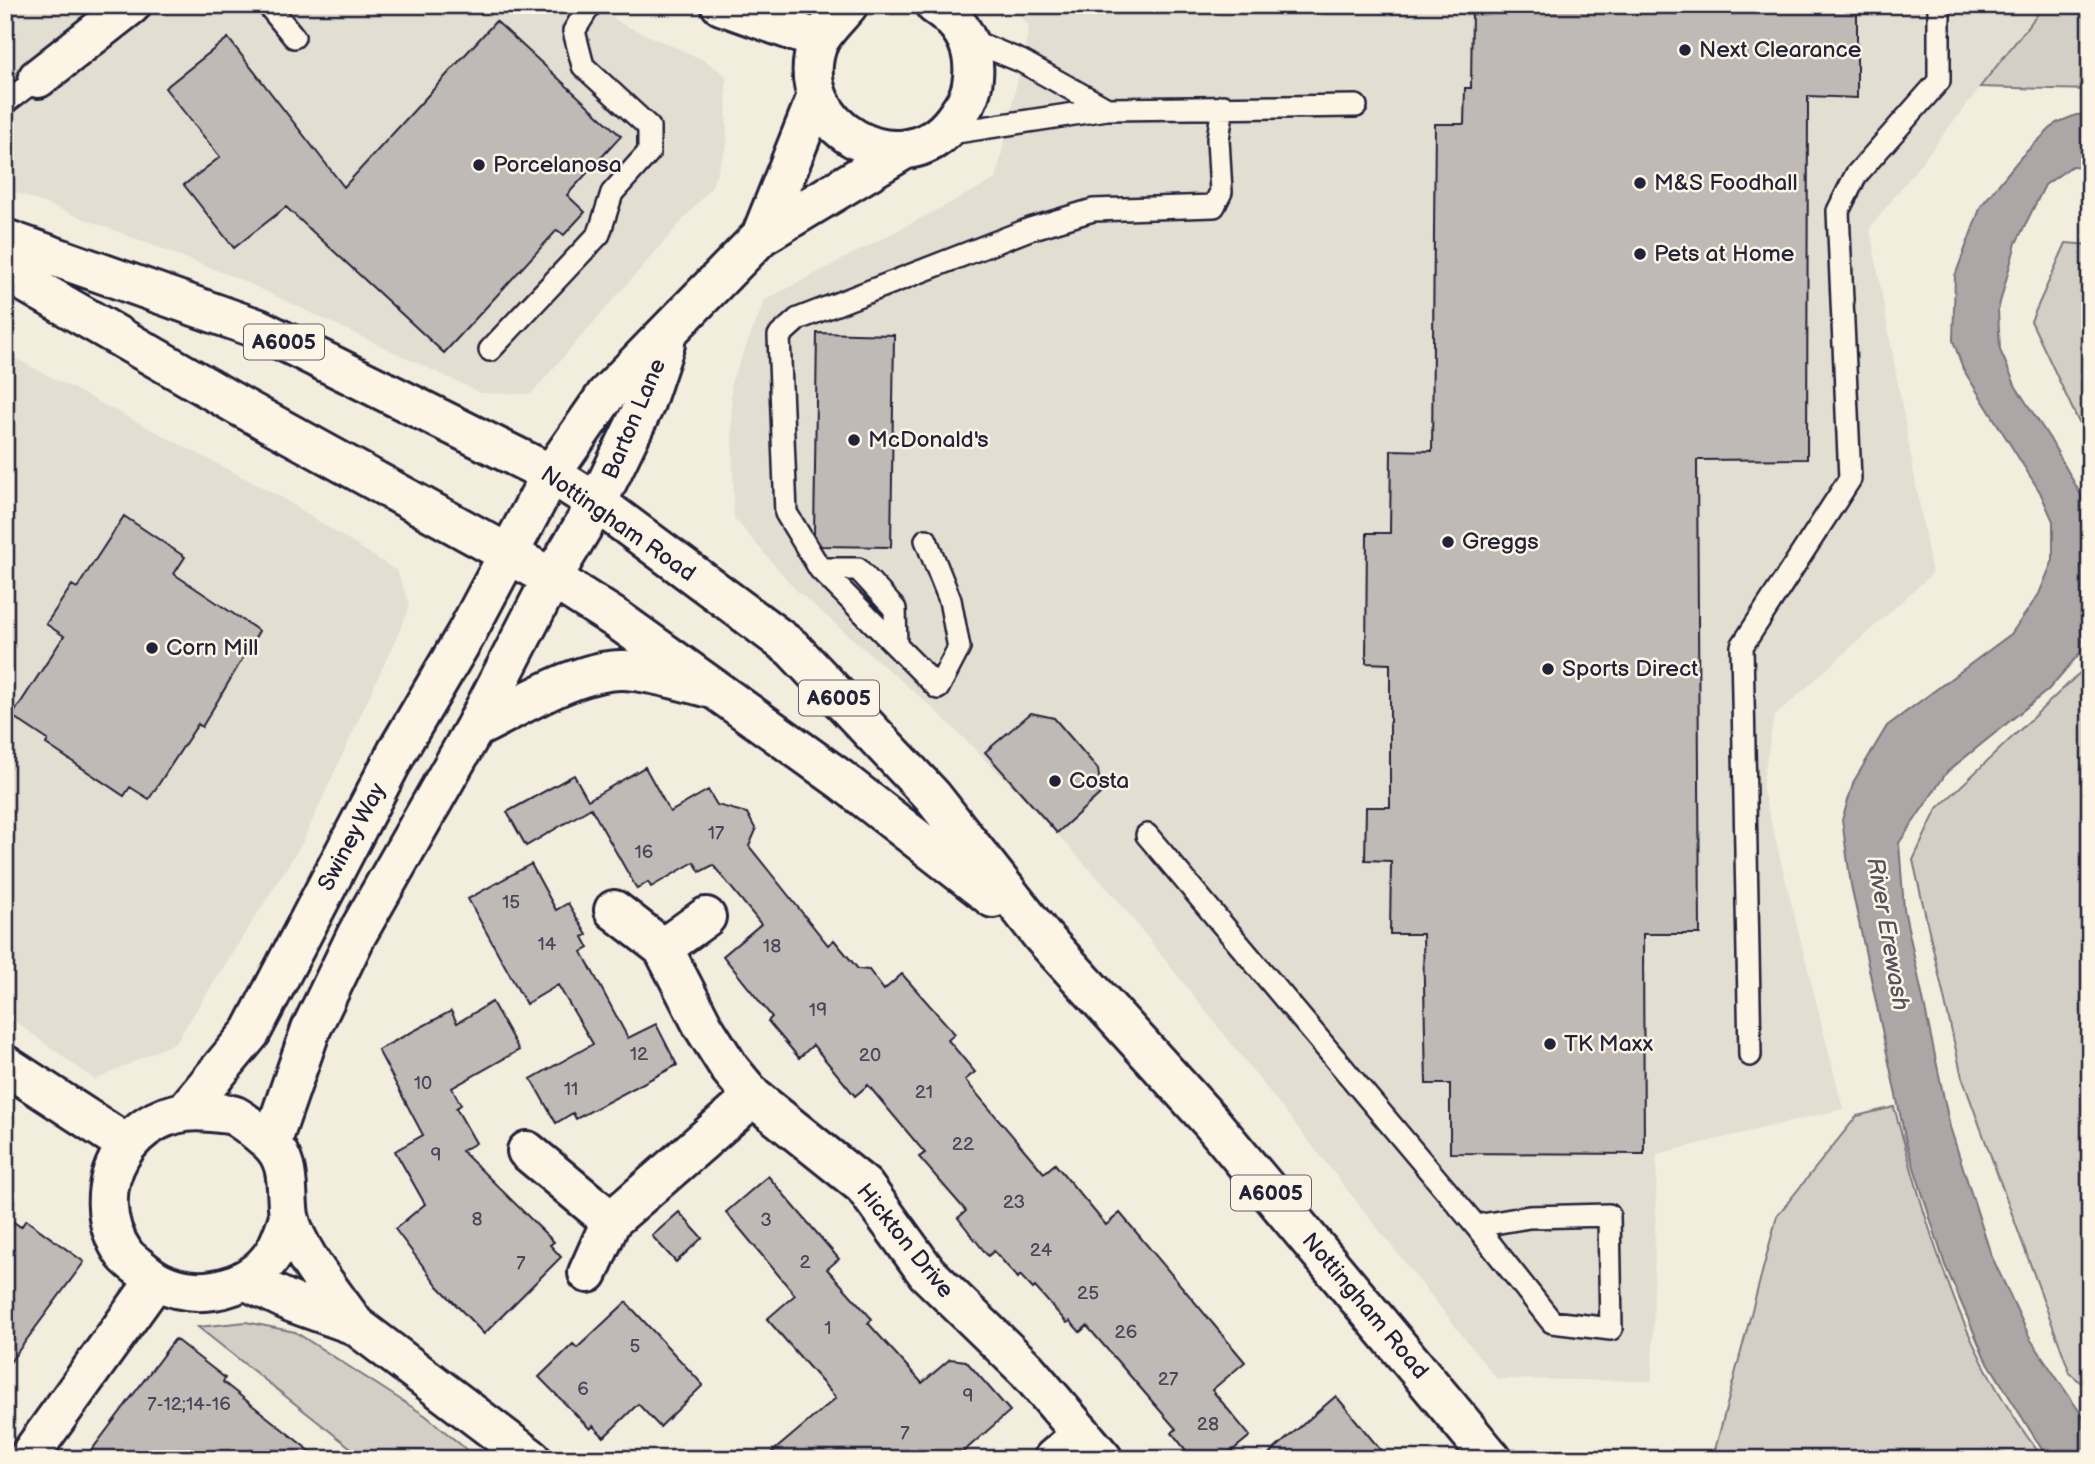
<svg xmlns="http://www.w3.org/2000/svg" width="2095" height="1464" viewBox="0 0 2095 1464" font-family="'Balsamiq Sans',sans-serif">
	<rect width="100%" height="100%" fill="#f3edde"/>
	<filter id="ink" filterUnits="userSpaceOnUse"><feTurbulence type="fractalNoise" baseFrequency=".0143" numOctaves="2"/><feDisplacementMap in="SourceGraphic" scale="14" xChannelSelector="R" yChannelSelector="G"/><feConvolveMatrix kernelMatrix="1 2 1 2 8 2 1 2 1" color-interpolation-filters="sRGB"/></filter>
	<g filter="url(#ink)">
		<path fill="#e3ded2" d="M5 5H595L624 25 702 59 726 75 727 145 711 188 531 394 481 393 239 279 5 188Z
			M1013 5H2045L1870 228 1932 574 1774 717 1762 786 1843 1109 1657 1154 1652 1381 1497 1379 1117 899 1020 794 937 712 796 590 734 518 731 383 765 300 996 179 1029 27Z
			M5 353 279 496 397 571 409 603 408 612 301 845 176 1042 95 1080 5 1014Z"/>
		<path fill="#d4cfc6" stroke="#7b7880" stroke-width="2" d="M2045 5H2090V90L1980 87Z
			M2066 243 2090 245V446L2031 321Z
			M2090 663V1391L2070 1373 1962 1077 1913 860 1937 809Z
			M1894 1107C1930 1234 1960 1353 2044 1459H1704L1715 1450 1777 1216 1857 1116Z
			M246 1322 295 1332 426 1416 478 1459H365L198 1327Z"/>
		<path fill="#aca7a6" stroke="#75727b" stroke-width="2" d="M2090 114V168L2072 166 2045 185 2016 243 1998 310 2000 350 2016 387 2050 439 2082 497 2090 524V611L2080 653 2048 690 1947 772 1899 843 1904 909 1950 1127 1991 1255 2031 1340 2090 1427V1459H2048L1984 1356 1945 1265 1906 1142 1851 885 1842 820 1854 781 1887 726 2011 634 2039 594 2053 560V521L2040 492 1963 369 1953 340 1955 276 1981 206 2021 157 2056 123 2076 115Z"/>
		<path fill="#bfbab6" stroke="#22223b" stroke-width="2" d="M1503 5H1857V98L1808 96 1807 459 1697 460 1700 934H1643L1644 1154 1450 1153V1084H1426L1423 934H1390L1391 861 1365 860 1366 807H1390V664L1366 663 1367 533H1390L1391 450 1432 451 1435 124H1464L1465 88H1471L1472 9 1503 8Z
			M496 21 621 136 567 195 585 212 564 235 557 230 444 353 286 207 234 248 184 185 220 157 165 88 228 38 344 187Z
			M817 333 894 335 891 547 821 546 814 535Z
			M124 516 185 557 174 574 259 631 202 727 198 724 149 799 130 787 124 796 46 744 48 740 12 716 64 636 46 624 72 585 77 588Z
			M1031 713 1054 718 1098 769 1101 793 1057 833 985 752Z
			M645 767 670 812 708 790 717 805 747 813 756 830 749 846 828 945 834 940 858 969 869 970 884 990 902 974 955 1034 948 1040 975 1072 965 1080 1044 1173 1055 1164 1106 1225 1120 1213 1245 1362 1212 1390 1250 1436 1222 1459H1193L1172 1433 1176 1429 1087 1326 1080 1332 1070 1321 1067 1323 1035 1287 1033 1289 1020 1275 1018 1278 994 1251 988 1256 958 1218 966 1211 919 1157 925 1153 868 1085 855 1096 813 1045 799 1058 768 1021 772 1017 723 956 761 924 713 865 700 872 694 862 651 887 648 882 637 889 591 808 526 846 507 812 574 775 588 800Z
			M531 864 556 910 568 903 587 935 583 937 589 948 582 952 628 1038 656 1024 677 1065 576 1119 573 1113 556 1123 531 1079 593 1044 558 985 526 1004 468 899Z
			M492 1002 519 1050 452 1088 461 1105 456 1108 476 1143 462 1151 554 1242 550 1245 561 1257 484 1334 438 1286 395 1229 425 1204 395 1151 423 1135 378 1050 451 1011 457 1023Z
			M768 1176 839 1259 827 1269 872 1319 868 1323 922 1383 950 1359 966 1361 1010 1411 955 1459H764L836 1398 767 1319 795 1295 726 1212Z
			M679 1212 702 1238 676 1262 652 1236Z
			M5 1216 21 1227 26 1220 84 1262 5 1369Z
			M626 1302 703 1385 660 1427 638 1404 604 1437 593 1426 590 1429 539 1377 573 1344 577 1348Z
			M175 1339 225 1378 223 1382 320 1459H85Z
			M1336 1396 1388 1459H1263Z"/>
		<g fill="none" stroke-linecap="round" stroke-linejoin="round">
			<g stroke="#22223b" stroke-width="26">
				<path id="lane" d="M268 5 294 37
					M967 39 1021 61 1107 109
					M5 103 38 78
					M944 134 1107 109 1356 106
					M490 350 599 234 612 193 649 152V127L583 66 574 31 590 5
					M926 540 950 600 959 648 938 688 820 569 786 513 779 336 798 319 1030 229 1093 210 1214 206 1221 192 1218 139 1223 106
					M820 569H858L895 609 896 646
					M1147 835 1476 1226 1552 1322 1611 1329 1609 1215 1529 1217 1476 1226
					M1750 1055 1742 646 1850 479 1838 211 1856 175 1939 81V5"/>
			</g>
			<g stroke="#22223b" stroke-width="44">
				<path id="street" d="M721 5 819 40
					M38 78 131 5
					M614 910 663 948 703 1026 730 1069 753 1097 864 1186 927 1273 1027 1370 1103 1459
					M663 948 706 917
					M527 1151 611 1221
					M588 1273 611 1221 753 1097
					M27 1459 155 1281
					M1053 1459 1082 1434"/>
			</g>
			<g stroke="#22223b" stroke-width="44">
				<path id="secondary" d="M848 5C838 17 824 30 818 43 787 124 901 191 954 120 965 105 972 95 973 77 976 46 960 21 935 5
					M761 236 817 96
					M474 729C516 709 578 668 625 670 654 672 682 681 710 688
					M5 1065 126 1144
					M187 1109 251 1032 398 750 466 634 551 474 606 395 761 236 902 151
					M271 1144 311 1029 357 934 474 729 552 578 597 503 644 406 665 344
					M289 1217C285 1228 281 1241 275 1251 249 1295 182 1304 145 1272 139 1267 130 1261 125 1255 79 1190 131 1102 209 1112 217 1113 228 1113 235 1116 246 1122 259 1133 269 1142 292 1163 285 1191 289 1216 296 1251 335 1295 355 1325
					M245 1280 291 1302 355 1325 532 1459"/>
			</g>
			<g stroke="#22223b" stroke-width="44">
				<path id="primary" d="M5 239 259 329 551 474 597 503 792 648 932 796 1042 936 1212 1123 1492 1459
					M5 271 241 407 552 578 618 620 840 779 993 898"/>
			</g>
			<use href="#lane" stroke="#fcf5e5" stroke-width="21"/>
			<use href="#street" stroke="#fcf5e5" stroke-width="38"/>
			<use href="#secondary" stroke="#fcf5e5" stroke-width="38"/>
			<use href="#primary" stroke="#fcf5e5" stroke-width="38"/>
		</g>
	</g>
	<g fill="#22223b" stroke="#fcf5e5" stroke-width="2.5">
		<circle cx="1685" cy="50" r="7"/>
		<circle cx="479" cy="165" r="7"/>
		<circle cx="1640" cy="183" r="7"/>
		<circle cx="1640" cy="254" r="7"/>
		<circle cx="854" cy="440" r="7"/>
		<circle cx="1448" cy="542" r="7"/>
		<circle cx="152" cy="648" r="7"/>
		<circle cx="1548" cy="669" r="7"/>
		<circle cx="1055" cy="781" r="7"/>
		<circle cx="1550" cy="1044" r="7"/>
	</g>
	<g text-anchor="middle" dominant-baseline="central" stroke-width="5" stroke-linejoin="round" paint-order="stroke">
		<g font-size="19" fill="#49485a">
			<text x="716" y="833">17</text>
			<text x="644" y="852">16</text>
			<text x="511" y="902">15</text>
			<text x="547" y="944">14</text>
			<text x="772" y="946">18</text>
			<text x="818" y="1010">19</text>
			<text x="639" y="1054">12</text>
			<text x="870" y="1055">20</text>
			<text x="423" y="1083">10</text>
			<text x="571" y="1089">11</text>
			<text x="924" y="1092">21</text>
			<text x="963" y="1144">22</text>
			<text x="436" y="1155">9</text>
			<text x="1014" y="1202">23</text>
			<text x="477" y="1219">8</text>
			<text x="766" y="1220">3</text>
			<text x="1041" y="1250">24</text>
			<text x="805" y="1262">2</text>
			<text x="521" y="1263">7</text>
			<text x="1088" y="1293">25</text>
			<text x="828" y="1328">1</text>
			<text x="1126" y="1332">26</text>
			<text x="635" y="1346">5</text>
			<text x="1168" y="1379">27</text>
			<text x="583" y="1389">6</text>
			<text x="968" y="1396">9</text>
			<text x="189" y="1404">7-12;14-16</text>
			<text x="1208" y="1424">28</text>
			<text x="905" y="1433">7</text>
		</g>
		<g fill="#fcf5e5" stroke="#63616e" stroke-width="2">
			<rect x="244" y="324.5" width="80" height="35" rx="5"/>
			<rect x="799" y="680.5" width="80" height="35" rx="5"/>
			<rect x="1231" y="1175.5" width="80" height="35" rx="5"/>
		</g>
		<g font-size="21" font-weight="bold" fill="#22223b">
			<text x="284" y="342">A6005</text>
			<text x="839" y="698">A6005</text>
			<text x="1271" y="1193">A6005</text>
		</g>
		<g font-size="23" fill="#22223b" stroke="#fcf5e5" text-anchor="start">
			<text x="1699" y="50">Next Clearance</text>
			<text x="493" y="165">Porcelanosa</text>
			<text x="1654" y="183">M&amp;S Foodhall</text>
			<text x="1654" y="254">Pets at Home</text>
			<text x="868" y="440">McDonald's</text>
			<text x="1462" y="542">Greggs</text>
			<text x="166" y="648">Corn Mill</text>
			<text x="1562" y="669">Sports Direct</text>
			<text x="1069" y="781">Costa</text>
			<text x="1564" y="1044">TK Maxx</text>
		</g>
		<g font-size="23" fill="#22223b" stroke="#fcf5e5">
			<text transform="translate(634 419) rotate(-67)">Barton Lane</text>
			<text transform="translate(618 524) rotate(35)">Nottingham Road</text>
			<text transform="translate(352 837) rotate(-62)">Swiney Way</text>
			<text transform="translate(905 1241) rotate(51)">Hickton Drive</text>
			<text transform="translate(1365 1306) rotate(50)">Nottingham Road</text>
		</g>
		<g font-size="24" font-style="italic" fill="#525160" stroke="#fcf5e5">
			<text transform="translate(1888 934) rotate(80)">River Erewash</text>
		</g>
	</g>
	<rect width="2095" height="1464" fill="none" stroke="#fcf5e5" stroke-width="28"/>
	<rect x="14" y="14" width="2067" height="1436" fill="none" stroke="#22223b" stroke-width="2.5" filter="url(#ink)"/>
</svg>
